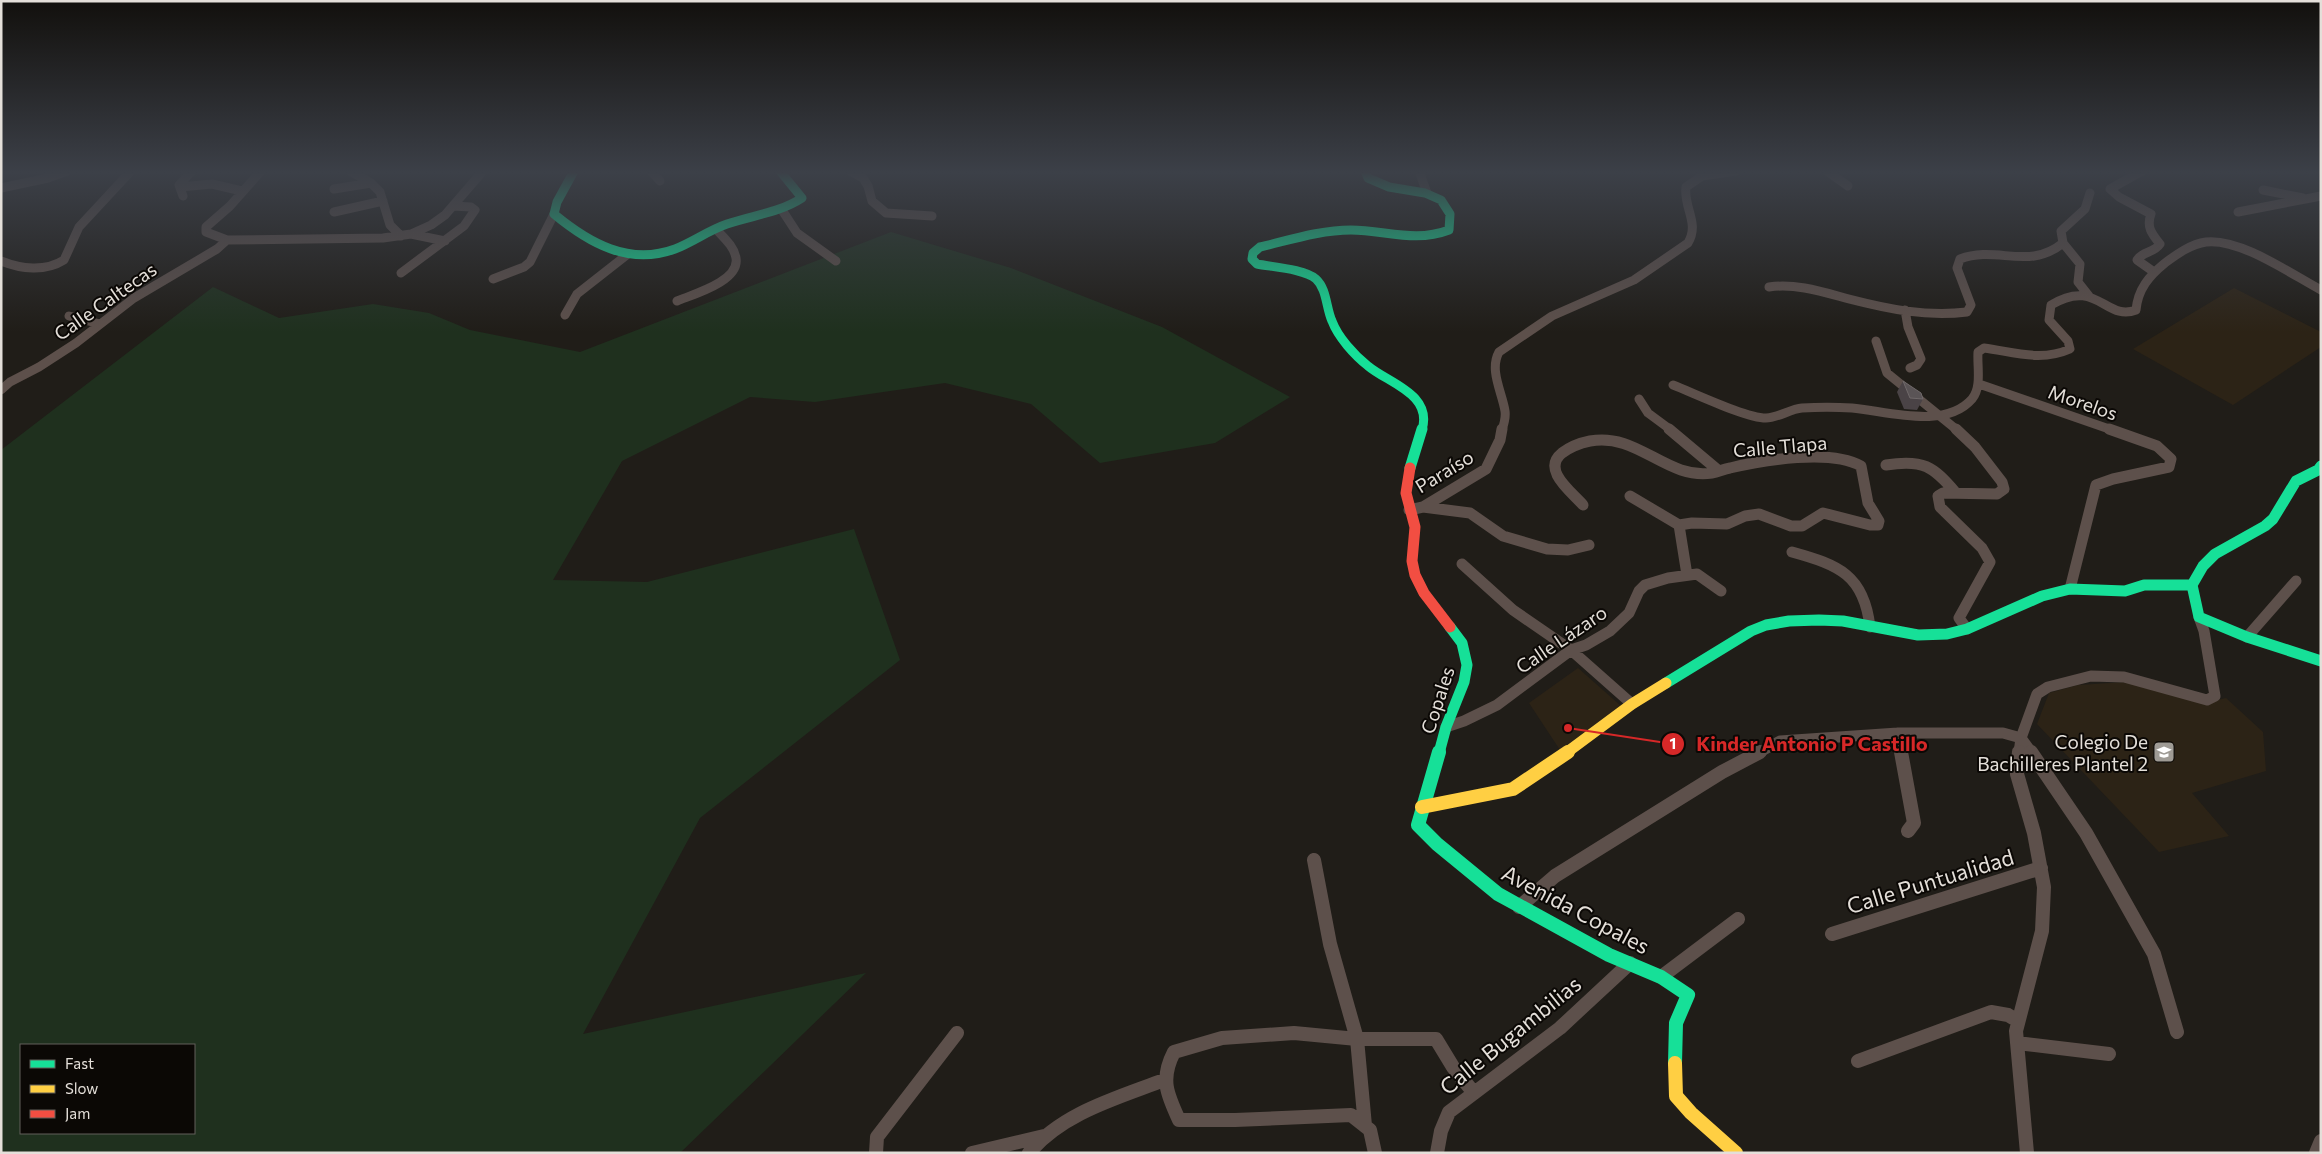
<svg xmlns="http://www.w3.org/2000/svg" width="2322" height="1154" viewBox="0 0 2322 1154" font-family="Commissioner,sans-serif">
	<rect width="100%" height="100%" fill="#201d18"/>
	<path fill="#2c2316" d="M2234 288 2321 332V347L2233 405 2133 349Z
		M1578 668 1621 706 1560 750 1529 703Z
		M2127 682 2205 703 2226 698 2263 732 2266 771 2192 793 2229 836 2159 852 2037 724 2049 693 2078 685Z"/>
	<path fill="#1f301e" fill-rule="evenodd" d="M891 232 1011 268 1162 327 1290 397 1215 443 1100 463 1031 404 945 383 815 402 750 397 622 461 553 580 647 582 854 529 900 660 700 818 583 1034 866 973 680 1153H1V450L213 287 279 318 373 304 429 313 470 330 580 352ZM21 1045H194V1133H21Z"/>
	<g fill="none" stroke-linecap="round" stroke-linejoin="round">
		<path stroke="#5d504b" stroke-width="9" d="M261 171 230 206 206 227V232L227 240 383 238 411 234 431 225 445 215 483 171
			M350 171 371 183 380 192 390 225 401 236
			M651 171 660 181
			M850 171 863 178 868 186 872 201 886 213 932 216
			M1419 171 1427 193
			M1827 171 1848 186
			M2142 171 2110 189 2119 197 2151 214C2146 227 2152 234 2160 244 2154 253 2143 251 2137 260L2154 272
			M180 187 212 184 242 191
			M1 188 48 178 67 171
			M334 189 371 183
			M2263 190 2303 198
			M183 196 179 185 192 171
			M782 210 797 233 836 261
			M334 212 383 201
			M2238 212 2321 196
			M411 234 445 241
			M2063 243 2080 264 2078 282 2089 296
			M1 261C21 269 45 272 64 260L79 227 131 171
			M401 273 464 226 475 210 471 207 453 206
			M493 279 524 267 530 262 554 214
			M1769 287C1796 283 1823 292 1849 299 1888 309 1926 317 1967 312L1971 305 1957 268 1960 259C1997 245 2029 271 2063 243L2061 231 2085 209 2090 193
			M677 301C694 294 740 281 736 258 734 246 723 237 716 229
			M1905 310 1908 327 1921 359 1917 365 1910 368
			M565 315 577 294 628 254
			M69 316 100 324
			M1876 341 1887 373 1957 430
			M1979 384 2112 430
			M1673 385C1694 393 1746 418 1766 418 1778 418 1790 409 1802 408 1818 407 1836 407 1852 408 1887 411 1945 430 1972 399 1982 387 1977 367 1978 352L1984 348C2014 352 2041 362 2070 349L2068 341 2049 320 2051 305C2097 277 2106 322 2136 310 2138 289 2149 276 2165 263 2177 254 2191 244 2206 242 2240 238 2291 274 2321 290
			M1 390 10 382 39 367 76 343 134 298 217 249 227 240
			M1639 399 1648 413 1671 430
			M1502 430C1504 424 1506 417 1505 411 1502 392 1489 370 1499 352L1552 316 1634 280 1688 243C1700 223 1683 207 1686 187L1702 176 1736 171"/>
		<path stroke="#5d504b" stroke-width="11" d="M1669 429 1719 471
			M1956 429 1975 447 2002 482 2004 489 1997 494 1943 493 1938 496 1940 507 1982 548 1990 562 1959 618 1967 629
			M1886 465C1923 459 1933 466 1956 493
			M1630 496 1679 525
			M1583 505C1572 492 1541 470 1562 453 1570 447 1580 443 1590 441 1638 432 1666 480 1712 473 1718 472 1724 469 1730 468 1764 460 1831 449 1861 466L1868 503 1879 521 1878 525H1870L1823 513 1802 526H1791L1759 514 1745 516 1727 524 1692 523 1679 525
			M1423 507 1470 513 1503 536 1547 549 1568 550 1589 545
			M1409 510 1423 507 1486 469 1500 440 1502 429
			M1679 525 1687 575
			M1792 552C1839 565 1864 575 1870 627
			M1462 564 1513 610 1571 650 1632 704
			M2070 589 2096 485 2113 479 2169 467 2171 459 2157 446 2109 429
			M2247 637 2296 581
			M1446 727 1464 721 1497 705 1571 650 1586 645 1610 631 1629 613 1639 591 1645 585 1668 578 1697 574 1721 591
			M1898 733 1902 753
			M2021 738 2032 753
			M1758 753 1780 741 1898 733H2003L2021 738
			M2019 753 2021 738 2037 694 2048 687 2091 676 2124 677 2207 700 2215 696 2204 631 2199 617"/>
		<path stroke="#5d504b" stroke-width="14" d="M1901 752 1914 823 1908 831
			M2019 752 2017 774 2034 833 2044 887 2042 931 2016 1031 2027 1153
			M2031 752 2086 833 2154 954 2177 1032
			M1314 860 1330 944 1357 1039 1365 1126
			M1519 907 1555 876 1722 772 1760 752
			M1832 934 2041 868
			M1661 977 1738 919
			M2017 1043 2109 1054
			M1858 1061 1991 1012 2008 1015 2018 1021
			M876 1153 877 1137 957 1033
			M972 1153 1044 1136
			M1029 1153C1062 1113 1117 1098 1164 1080
			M1375 1153 1370 1130 1351 1115 1235 1120H1179C1167 1094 1160 1079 1174 1052L1222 1038 1294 1033 1357 1039H1436L1453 1067 1474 1093
			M1437 1153 1441 1131 1449 1112 1560 1028 1630 963
			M2316 1153 2321 1141"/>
		<path stroke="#16e098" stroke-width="9" d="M574 171 557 202 554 214C589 243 629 266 675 249 693 242 709 230 727 224 753 215 779 213 802 198L780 171
			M1365 171 1368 178 1389 187 1425 193 1441 200 1450 214 1449 230C1415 243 1385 230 1351 230 1320 230 1290 240 1260 247L1253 253 1252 259 1257 264C1272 267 1305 269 1316 279 1327 289 1326 308 1332 321 1338 337 1354 355 1368 366 1388 383 1433 394 1422 430"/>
		<path stroke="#16e098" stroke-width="11" d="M2321 466 2318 470 2296 481 2273 519 2265 526 2215 554 2203 566 2192 585 2199 617 2247 637 2321 661
			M1410 468 1422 429
			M1666 683 1751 631 1766 625 1789 621 1819 620 1843 621 1918 635 1947 634 1967 629 2042 596 2070 589 2125 591 2144 585H2192
			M1439 753 1446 727 1464 682 1467 665 1462 643 1450 627"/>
		<path stroke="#16e098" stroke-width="14" d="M1439 752 1418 825 1437 844 1498 894 1609 955 1661 977 1688 995 1676 1023 1675 1063"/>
		<path stroke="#ffcf43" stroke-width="11" d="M1566 753 1632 704 1666 683"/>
		<path stroke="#ffcf43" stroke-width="14" d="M1422 807 1513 789 1568 752
			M1675 1063 1676 1096 1691 1113 1736 1153"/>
		<path stroke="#f24e42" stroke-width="11" d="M1410 468 1406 493 1415 527 1412 561 1415 575 1424 593 1450 627"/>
	</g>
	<path fill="#4a4346" d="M1903 381 1923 399 1917 410 1904 409 1897 392Z"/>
	<path fill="#5a5456" stroke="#70696a" d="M1903 381 1921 393 1923 399 1910 398Z"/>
	<linearGradient id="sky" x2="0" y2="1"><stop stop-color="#12100d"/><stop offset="0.52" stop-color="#3c4048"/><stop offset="1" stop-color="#3c4048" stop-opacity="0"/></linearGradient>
	<rect width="2322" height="332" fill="url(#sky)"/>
	<defs>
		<g id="school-square" transform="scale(1.125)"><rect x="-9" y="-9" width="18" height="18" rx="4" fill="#9f9b95" stroke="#0b0805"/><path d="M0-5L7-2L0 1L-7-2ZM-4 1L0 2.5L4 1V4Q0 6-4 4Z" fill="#fff"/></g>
	</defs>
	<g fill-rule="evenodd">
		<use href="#school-square" x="2164" y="752"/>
	</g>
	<g text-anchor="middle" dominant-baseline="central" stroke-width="4" stroke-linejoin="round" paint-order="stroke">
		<g font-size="19" fill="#e4dfd9" stroke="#0b0805">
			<text transform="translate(105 301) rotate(-35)">Calle Caltecas</text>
			<text transform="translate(2083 402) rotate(19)">Morelos</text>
			<text transform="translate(1780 446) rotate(-5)">Calle Tlapa</text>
			<text transform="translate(1444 471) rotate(-31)">Paraíso</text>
			<text transform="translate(1561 639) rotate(-34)">Calle Lázaro</text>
			<text transform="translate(1437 700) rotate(-72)">Copales</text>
		</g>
		<g font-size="19" fill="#e4dfd9" stroke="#0b0805" text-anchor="end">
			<text x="2148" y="741">Colegio De<tspan x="2148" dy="22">Bachilleres Plantel 2</tspan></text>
		</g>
		<g font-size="22" fill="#e4dfd9" stroke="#0b0805">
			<text transform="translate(1930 881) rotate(-17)">Calle Puntualidad</text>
			<text transform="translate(1576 909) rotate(28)">Avenida Copales</text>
			<text transform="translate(1510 1035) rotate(-39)">Calle Bugambilias</text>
		</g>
	</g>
	<path fill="none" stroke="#d62828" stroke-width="2" d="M1568 728L1673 744"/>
	<g fill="#d62828" stroke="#0b0805" stroke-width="2">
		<circle cx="1568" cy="728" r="5"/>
		<circle cx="1673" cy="744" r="12"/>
	</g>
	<g font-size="15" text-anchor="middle" font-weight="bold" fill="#fff">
		<text x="1673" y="749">1</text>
	</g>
	<g font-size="20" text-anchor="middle" font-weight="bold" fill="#d62828" stroke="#0b0805" stroke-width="4" stroke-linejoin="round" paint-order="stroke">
		<text x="1812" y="751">Kinder Antonio P Castillo</text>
	</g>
	<rect width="2322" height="1154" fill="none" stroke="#e4dfd9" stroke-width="5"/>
	<rect x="20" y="1044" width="175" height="90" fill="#0b0805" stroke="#625e5a"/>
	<rect x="30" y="1060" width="25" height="8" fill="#16e098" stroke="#625e5a"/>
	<text x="65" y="1069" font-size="15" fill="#e4dfd9">Fast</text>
	<rect x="30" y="1085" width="25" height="8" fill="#ffcf43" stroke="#625e5a"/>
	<text x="65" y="1094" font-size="15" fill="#e4dfd9">Slow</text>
	<rect x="30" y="1110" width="25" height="8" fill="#f24e42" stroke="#625e5a"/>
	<text x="65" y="1119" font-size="15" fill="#e4dfd9">Jam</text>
</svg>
